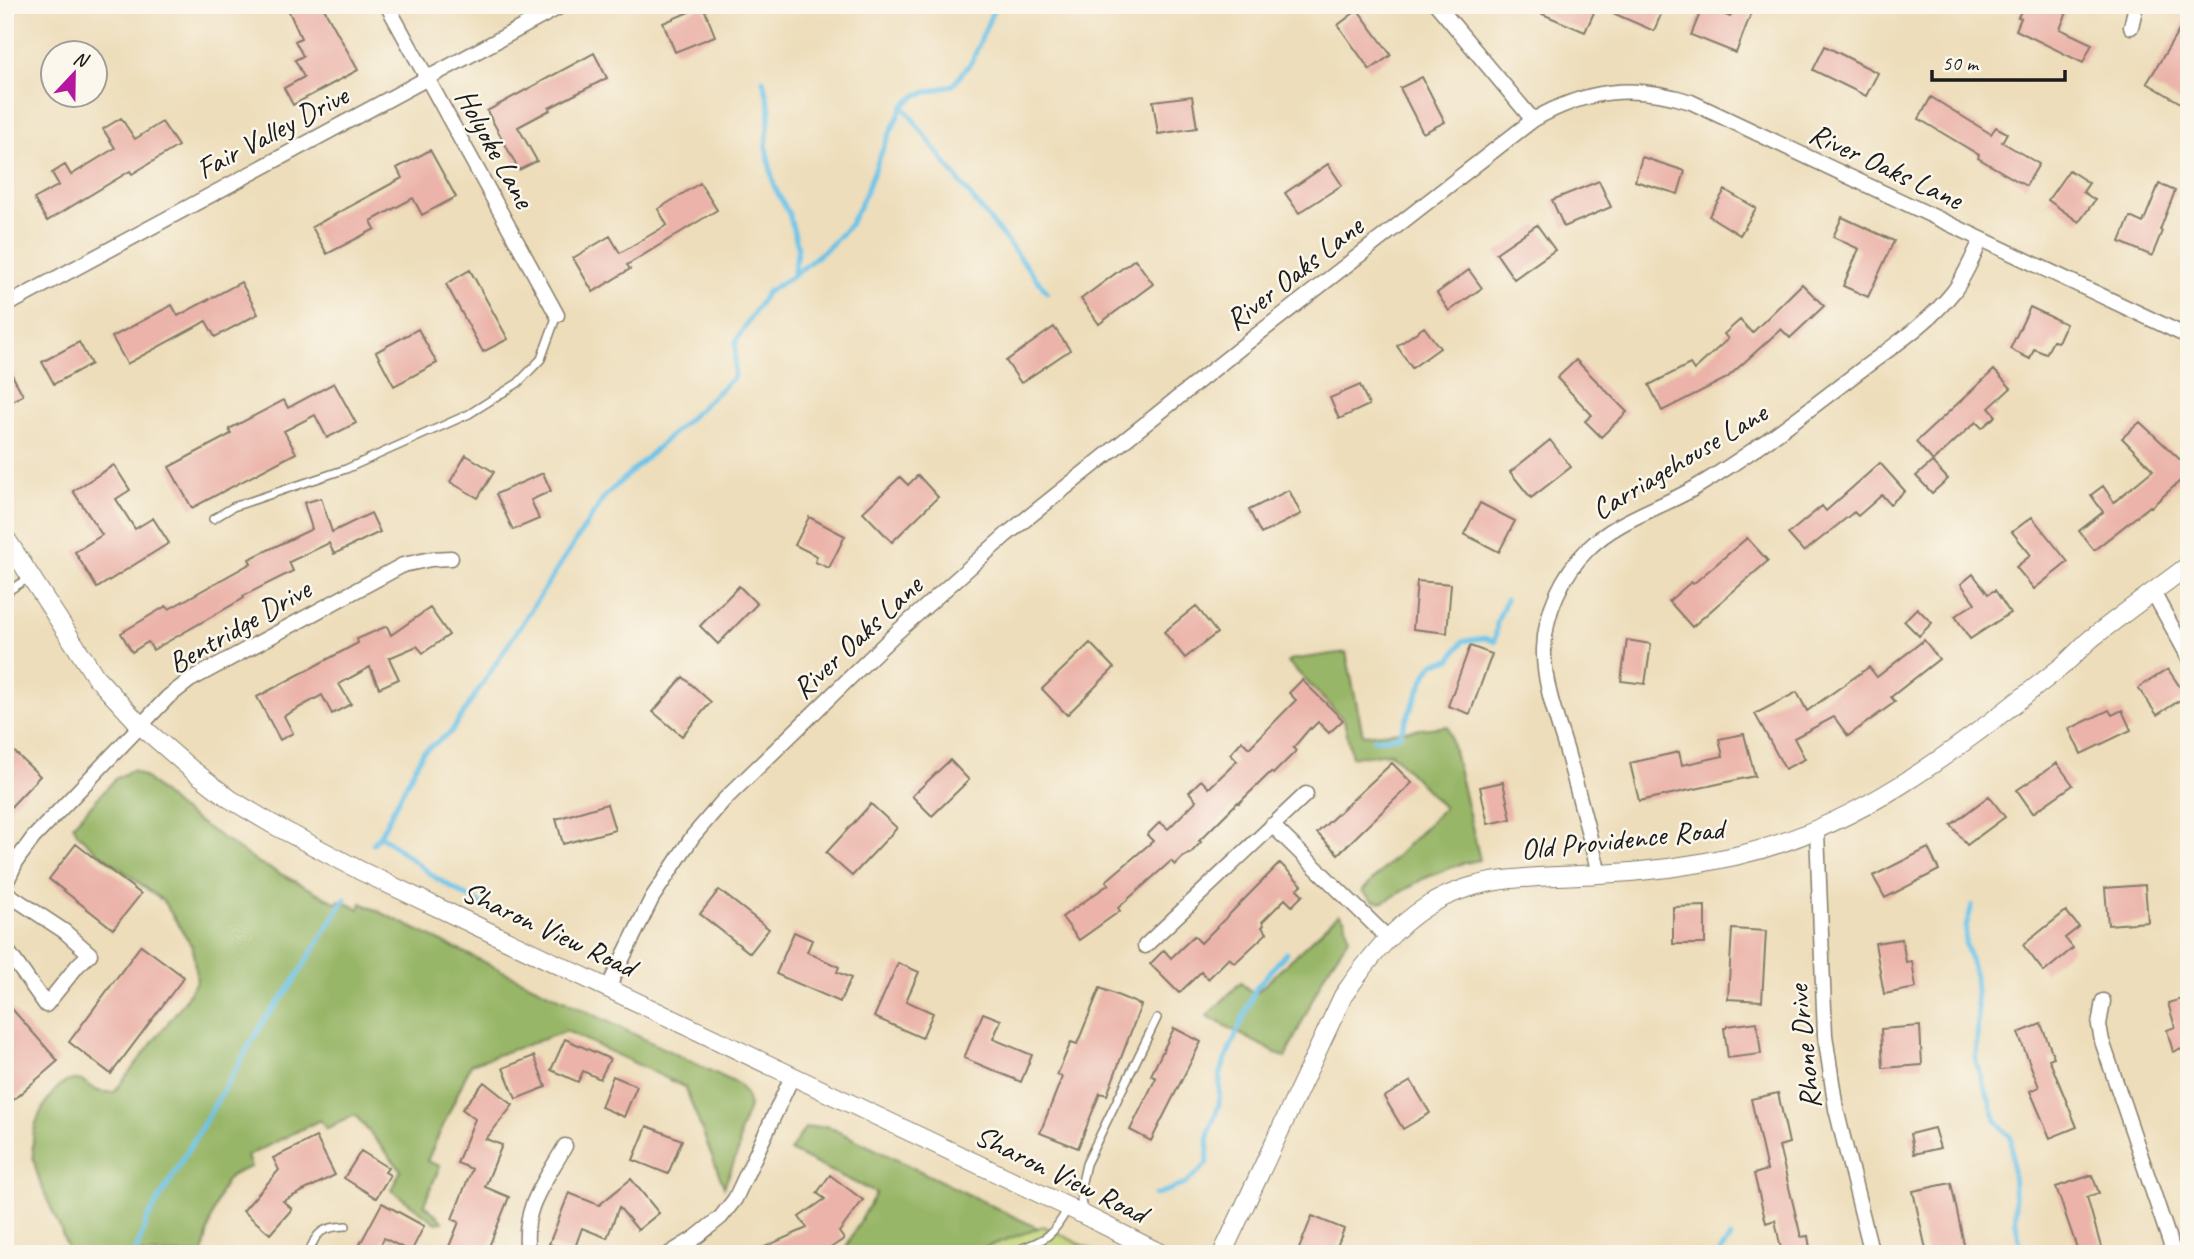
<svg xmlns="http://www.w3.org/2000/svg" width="2194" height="1259" viewBox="0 0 2194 1259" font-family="Caveat,sans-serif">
	<rect width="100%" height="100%" fill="#fbf7ec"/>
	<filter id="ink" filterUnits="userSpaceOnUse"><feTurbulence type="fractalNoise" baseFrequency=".0143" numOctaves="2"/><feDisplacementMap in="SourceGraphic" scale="14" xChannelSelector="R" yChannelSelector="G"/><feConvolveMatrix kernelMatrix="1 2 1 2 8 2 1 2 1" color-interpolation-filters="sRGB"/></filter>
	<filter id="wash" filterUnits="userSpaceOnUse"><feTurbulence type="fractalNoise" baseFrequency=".00686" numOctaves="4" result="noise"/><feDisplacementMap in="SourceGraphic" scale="28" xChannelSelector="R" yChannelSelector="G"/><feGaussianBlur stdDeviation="1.57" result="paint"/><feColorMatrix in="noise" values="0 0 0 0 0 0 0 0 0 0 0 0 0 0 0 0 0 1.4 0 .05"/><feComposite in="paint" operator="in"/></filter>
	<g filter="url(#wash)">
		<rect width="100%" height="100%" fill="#edddba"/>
		<path fill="#c1d478" stroke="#6e784a" stroke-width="2" d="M1043 1226 1101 1254H968Z"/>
		<path fill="#98b668" stroke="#5a6942" stroke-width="2" d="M1346 652 1363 735 1448 726 1480 860 1460 864 1423 879 1384 902 1373 901 1362 891 1444 808 1391 753 1352 757 1344 720 1288 662 1290 660Z
			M132 770 145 777 177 807 257 862 337 903 339 900 359 909 361 903 738 1084 746 1094 749 1107 740 1131 739 1149 724 1187 685 1087 567 1031 471 1064 427 1161 440 1166 424 1204 443 1222 436 1223 391 1190 401 1170 355 1115 326 1129 320 1120 247 1156 251 1167C244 1170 236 1172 231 1176 218 1186 206 1237 203 1254H69C56 1203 10 1156 46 1103 52 1093 62 1081 74 1080 85 1079 89 1087 98 1091 103 1093 109 1092 114 1092L183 1003 197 980 192 946 163 901 94 849 78 834 73 825 115 779Z
			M1339 914 1345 920 1349 937 1325 973 1285 1058 1207 1016 1241 982 1254 995Z
			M827 1126 1038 1228 967 1254H842L876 1193 790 1151 805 1128Z"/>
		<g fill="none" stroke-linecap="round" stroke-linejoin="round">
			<path stroke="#6bc3e8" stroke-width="5" d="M763 80 770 108 766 147 774 186 789 214 798 247 793 276
				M903 106 962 185 1047 292
				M1374 739 1399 736 1427 672 1434 663 1450 660 1463 641 1485 638 1495 642 1497 622 1506 600
				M380 835 436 878 487 908
				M373 844 380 835 423 752 451 732 605 496 734 377 736 341 767 292 793 276 832 244 850 224 864 197 884 146 903 106 917 95 953 85 972 61 992 13 997 5
				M1972 905 1966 927 1965 942 1975 976 1978 1019 1976 1062 1996 1120 2011 1138 2016 1223 2022 1254
				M1155 1195 1185 1184 1207 1164 1209 1131 1219 1105 1220 1076 1224 1063 1256 988 1286 953
				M135 1254 147 1220 265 1019 289 989 345 899
				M1719 1254 1730 1238"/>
		</g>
		<g id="blocks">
			<path fill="#ebb3a9" d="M286 5H322L358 70 293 105 284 88 304 77 295 60 303 56 295 41 301 38Z
				M1521 5H1665L1654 31 1597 6 1585 32Z
				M1735 5H1754L1736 53 1691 35 1703 6 1730 17Z
				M2024 5H2070L2060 29 2092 44 2083 63 2016 30 2021 18 2018 17Z
				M703 6 715 36 675 52 663 23Z
				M1358 10 1391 55 1370 70 1338 25Z
				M2189 14V108L2147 83Z
				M1825 46 1878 73 1866 96 1813 70Z
				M594 53 607 78 549 108 550 110 518 127 537 161 519 170 487 111Z
				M1422 77 1445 122 1423 133 1400 88Z
				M1192 96 1197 128 1158 134 1153 101Z
				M1931 97 1991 134 1996 127 2007 133 2002 142 2039 164 2026 186 1978 158 1979 155 1919 119Z
				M121 118 135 139 162 122 178 146 132 174 130 171 47 221 34 199 59 185 52 173 65 165 71 175 115 148 103 129Z
				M430 150 456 197 422 215 413 198 371 221 375 229 327 254 312 227 402 178 397 168Z
				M1642 157 1685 171 1678 194 1635 181Z
				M1328 164 1342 185 1299 213 1285 193Z
				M2069 170 2089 183 2083 192 2095 200 2079 222 2048 200Z
				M1599 181 1611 207 1564 227 1552 200Z
				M700 183 717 210 627 265 630 269 593 292 573 258 610 236 620 253 667 225 658 209Z
				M2159 184 2175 191 2160 230 2162 231 2152 256 2120 242 2130 217 2143 223Z
				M1725 190 1756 208 1740 235 1709 216Z
				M1842 217 1894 241 1868 297 1843 286 1859 249 1833 237Z
				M1537 225 1555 250 1514 279 1496 253Z
				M1135 259 1153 284 1099 324 1081 299Z
				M470 270 508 339 483 352 446 284Z
				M1469 270 1482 288 1449 311 1437 293Z
				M241 282 258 314 215 337 206 321 127 364 112 337 172 305 178 316Z
				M1802 284 1824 306 1790 338 1781 329 1727 378 1662 411 1649 385 1690 364 1694 370 1728 339 1724 334 1740 320 1752 333Z
				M2030 307 2066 324 2058 342 2053 341 2046 354 2034 349 2030 359 2010 349Z
				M1054 327 1070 350 1021 383 1006 361Z
				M1424 327 1440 348 1412 368 1397 346Z
				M418 329 437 363 394 386 376 352Z
				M79 342 91 364 54 384 42 362Z
				M1576 360 1627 412 1601 437 1585 421 1592 415 1557 378Z
				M5 362 23 395 5 405Z
				M1994 370 2011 388 1989 408 1996 416 1982 428 1976 422 1933 461 1916 442Z
				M334 383 356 423 327 438 315 415 284 431 296 453 192 508 169 467 231 434 229 429 284 400 288 408Z
				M1360 385 1369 405 1339 419 1330 398Z
				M2140 422 2189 468V473L2151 507 2150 506 2094 550 2079 531 2103 512 2091 495 2103 486 2114 502 2153 470 2122 438Z
				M1550 440 1571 467 1531 498 1510 472Z
				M466 455 494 472 478 498 450 482Z
				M1932 462 1948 479 1932 493 1916 476Z
				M1880 463 1905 491 1890 504 1882 495 1858 516 1854 512 1804 552 1788 534 1822 506 1826 511Z
				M114 465 130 490 116 499 135 529 153 518 169 543 97 588 75 552 102 535 73 491Z
				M543 473 551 491 531 500 539 519 513 530 496 494Z
				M918 475 938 497 892 542 863 512 900 477 908 485Z
				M1289 490 1301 514 1261 534 1249 510Z
				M321 498 332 532 371 513 380 532 334 554 329 543 289 562 293 571 243 596 244 598 153 650 148 642 132 652 121 633 166 606 169 609 251 563 249 559 312 529 304 503Z
				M1480 503 1515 521 1499 552 1464 534Z
				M809 517 845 536 829 568 815 562 817 556 795 545Z
				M2032 517 2068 562 2034 589 2016 567 2031 555 2012 532Z
				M1747 538 1768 561 1692 627 1669 601 1691 582 1693 584Z
				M1973 574 1988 594 1995 590 2010 613 1970 639 1955 616 1975 603 1961 584Z
				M1417 581 1451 584 1447 633 1413 629Z
				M739 586 757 604 718 644 700 626Z
				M1196 606 1217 633 1185 658 1164 632Z
				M430 608 449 635 423 653 417 646 389 658 399 679 379 688 370 667 339 684 351 704 332 714 322 695 284 716 293 733 280 740 257 697 358 643 357 639 387 626 391 635Z
				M1917 608 1932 623 1919 636 1904 621Z
				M1627 640 1651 644 1645 684 1621 681Z
				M1924 640 1939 659 1891 697 1895 702 1848 736 1834 717 1794 738 1805 759 1785 769 1755 714 1797 692 1807 711 1869 667 1877 677Z
				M1090 643 1114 668 1067 715 1042 689Z
				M1470 646 1492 654 1470 714 1448 706Z
				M2168 669 2186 696 2157 715 2138 688Z
				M683 677 711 702 682 736 653 712Z
				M1302 680 1343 720 1329 733 1318 722 1311 729 1310 728 1293 748 1296 751 1273 774 1271 772 1239 803 1238 802 1199 841 1201 842 1191 853 1183 857 1175 865 1171 861 1118 908 1120 911 1079 940 1062 917 1109 884 1106 881 1153 841 1147 835 1160 822 1168 829 1195 802 1196 800 1189 792 1201 780 1209 788 1237 761 1230 754 1242 741 1249 748 1296 700 1289 693Z
				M2109 710 2112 715 2122 710 2131 730 2081 754 2069 729Z
				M1744 734 1755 776 1639 801 1630 763 1679 752 1682 765 1723 756 1719 739Z
				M5 743 40 776 5 813Z
				M950 760 969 780 932 816 912 796Z
				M1392 763 1412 783 1338 854 1317 833Z
				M2057 763 2073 785 2033 813 2017 790Z
				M1503 782 1511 819 1488 824 1480 787Z
				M1989 796 2005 817 1967 845 1951 825Z
				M607 804 615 830 563 844 556 819Z
				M871 804 897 828 852 876 826 853Z
				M76 844 141 894 113 929 49 879Z
				M1928 848 1939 870 1885 898 1873 876Z
				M1280 863 1302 885 1297 889 1303 895 1292 906 1285 899 1262 922 1264 925 1262 927 1267 933 1235 963 1229 958 1208 979 1201 972 1179 993 1150 964 1164 950 1171 958 1194 936 1201 943Z
				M2145 885 2148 922 2108 925 2105 888Z
				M719 890 769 929 750 953 700 914Z
				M1705 906V944H1673V907Z
				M2066 911 2079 927 2065 938 2073 948 2044 972 2023 945Z
				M1732 929 1766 931 1762 1001 1728 999Z
				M794 932 812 940 807 952 839 967 837 972 851 978 840 1002 776 974Z
				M1902 939 1906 962 1912 961 1916 988 1884 994 1875 943Z
				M141 945 184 977 111 1074 69 1042Z
				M898 963 919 972 906 1001 933 1013 922 1038 874 1017Z
				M1100 988 1141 1005 1107 1095 1100 1093 1078 1148 1040 1133 1062 1077 1057 1075 1071 1042 1077 1044Z
				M2189 997V1060L2186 1061 2182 1049 2173 1052 2167 1030 2175 1027 2168 1003Z
				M5 1001 58 1061 13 1100 5 1091Z
				M983 1013 1001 1020 993 1039 1032 1055 1021 1082 964 1058Z
				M1757 1022 1761 1054 1728 1058 1724 1028H1726L1727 1026Z
				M2041 1024 2054 1057 2049 1059 2077 1127 2050 1138 2030 1091 2039 1087 2018 1033Z
				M1920 1026 1922 1065 1883 1068 1881 1029Z
				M1174 1028 1201 1042 1151 1141 1130 1130 1156 1078 1151 1075Z
				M565 1039 610 1059 600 1079 583 1071 578 1082 551 1070Z
				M534 1056 546 1087 516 1099 503 1068Z
				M613 1076 637 1086 624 1117 601 1107Z
				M1411 1081 1430 1113 1403 1129 1384 1097Z
				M484 1082 513 1105 486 1139 502 1145 485 1187 509 1197 486 1254H446L459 1222 452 1219 472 1169 457 1163 475 1119 462 1109Z
				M1778 1093 1789 1143 1779 1146 1801 1237 1808 1236 1811 1254H1782L1775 1220 1766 1223 1754 1174 1767 1170 1751 1099Z
				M647 1126 682 1140 668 1174 633 1160Z
				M1934 1128 1940 1148 1914 1154 1910 1134Z
				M316 1137 335 1175 283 1201 292 1209 270 1234 243 1211 279 1170 273 1158Z
				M361 1151 388 1168 385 1172 390 1175 376 1198 344 1178Z
				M830 1175 863 1200 839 1232 844 1239 821 1254H749L807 1228 799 1217 825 1199 817 1193Z
				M2092 1175 2099 1193 2087 1197 2103 1254H2079L2056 1187Z
				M631 1179 659 1213 638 1230 619 1207 607 1238 582 1228 573 1253 549 1244 569 1193 599 1205Z
				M1951 1183 1966 1254H1927L1913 1191Z
				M382 1203 424 1226 411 1252 384 1238 377 1253 360 1244Z
				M1312 1216 1344 1229 1334 1254H1297Z"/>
		</g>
	</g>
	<g filter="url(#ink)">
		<use href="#blocks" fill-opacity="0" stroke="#847c6b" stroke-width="2"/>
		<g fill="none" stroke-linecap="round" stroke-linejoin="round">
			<g stroke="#847c6b" stroke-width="10">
				<path id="service" d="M213 519 233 507 346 469 469 414 518 383 541 359 557 315
					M5 593 30 577
					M1083 1213 1080 1191 1086 1164 1157 1018
					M309 1254C315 1231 324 1227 346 1226
					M1007 1254C1042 1240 1050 1242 1068 1208"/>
			</g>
			<g stroke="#847c6b" stroke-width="17">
				<path id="minor" d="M387 5 557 315
					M1437 5 1533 120
					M2131 27 2136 5
					M5 306 563 5
					M2153 592 2189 658
					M1272 825 1388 938
					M1817 831 1825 1035 1836 1109 1872 1254
					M1599 874C1589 833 1578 792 1567 752 1557 719 1543 683 1544 649 1545 612 1562 575 1588 549 1617 520 1658 509 1693 489 1752 454 1806 412 1861 370 1893 346 1929 323 1954 291 1965 276 1973 257 1981 240
					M5 885 17 860 33 838 168 697 190 680 403 565 431 559 451 558
					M5 892 64 931 90 954 78 965 46 1005 9 953
					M1145 946 1306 794
					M608 988 652 898 693 836 723 801 896 633 1006 535 1244 345 1533 120C1585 90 1633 83 1691 102L2189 337
					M2103 1001 2099 1025 2102 1041 2174 1254
					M528 1254C521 1208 544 1184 565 1146
					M669 1254 695 1238 721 1217 735 1199 792 1077"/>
			</g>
			<g stroke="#847c6b" stroke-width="20">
				<path id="tertiary" d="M5 537 95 676 140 725 191 769 230 799 272 824 361 871 1068 1207 1162 1254
					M1222 1254 1343 996C1367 961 1393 927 1429 905 1481 873 1541 878 1599 874 1645 872 1691 866 1735 856 1861 828 1962 745 2061 667 2072 658 2081 647 2092 638 2124 613 2157 589 2189 565"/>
			</g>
			<use href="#service" stroke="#fff" stroke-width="7"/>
			<use href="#minor" stroke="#fff" stroke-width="14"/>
			<use href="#tertiary" stroke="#fff" stroke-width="18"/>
		</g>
	</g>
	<g text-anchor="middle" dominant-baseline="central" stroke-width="5" stroke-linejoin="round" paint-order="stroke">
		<g font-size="30" fill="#1c1c1c" stroke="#fbf7ec">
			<text transform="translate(272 132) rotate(-28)">Fair Valley Drive</text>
			<text transform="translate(495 148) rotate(61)">Holyoke Lane</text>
			<text transform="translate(1886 166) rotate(25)">River Oaks Lane</text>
			<text transform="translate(1294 273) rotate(-38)">River Oaks Lane</text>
			<text transform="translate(1679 461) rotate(-31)">Carriagehouse Lane</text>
			<text transform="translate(239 626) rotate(-30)">Bentridge Drive</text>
			<text transform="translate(857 637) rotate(-43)">River Oaks Lane</text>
			<text transform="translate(1622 839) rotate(-6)">Old Providence Road</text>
			<text transform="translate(549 929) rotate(25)">Sharon View Road</text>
			<text transform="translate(1804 1047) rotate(-96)">Rhone Drive</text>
			<text transform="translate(1061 1174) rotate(26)">Sharon View Road</text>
		</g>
	</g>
	<rect width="2194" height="1259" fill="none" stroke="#fbf7ec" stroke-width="28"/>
	<g transform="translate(74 74) rotate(22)"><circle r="33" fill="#fbf7ec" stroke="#a29f99" stroke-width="2"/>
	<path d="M0-5L12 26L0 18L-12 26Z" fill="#b5179e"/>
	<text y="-10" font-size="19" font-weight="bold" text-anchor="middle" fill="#1c1c1c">N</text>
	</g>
	<path d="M1932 70v10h133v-10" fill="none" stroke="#1c1c1c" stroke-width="3.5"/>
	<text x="1942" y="70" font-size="21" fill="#1c1c1c" stroke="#fbf7ec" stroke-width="5" paint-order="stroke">50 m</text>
</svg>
